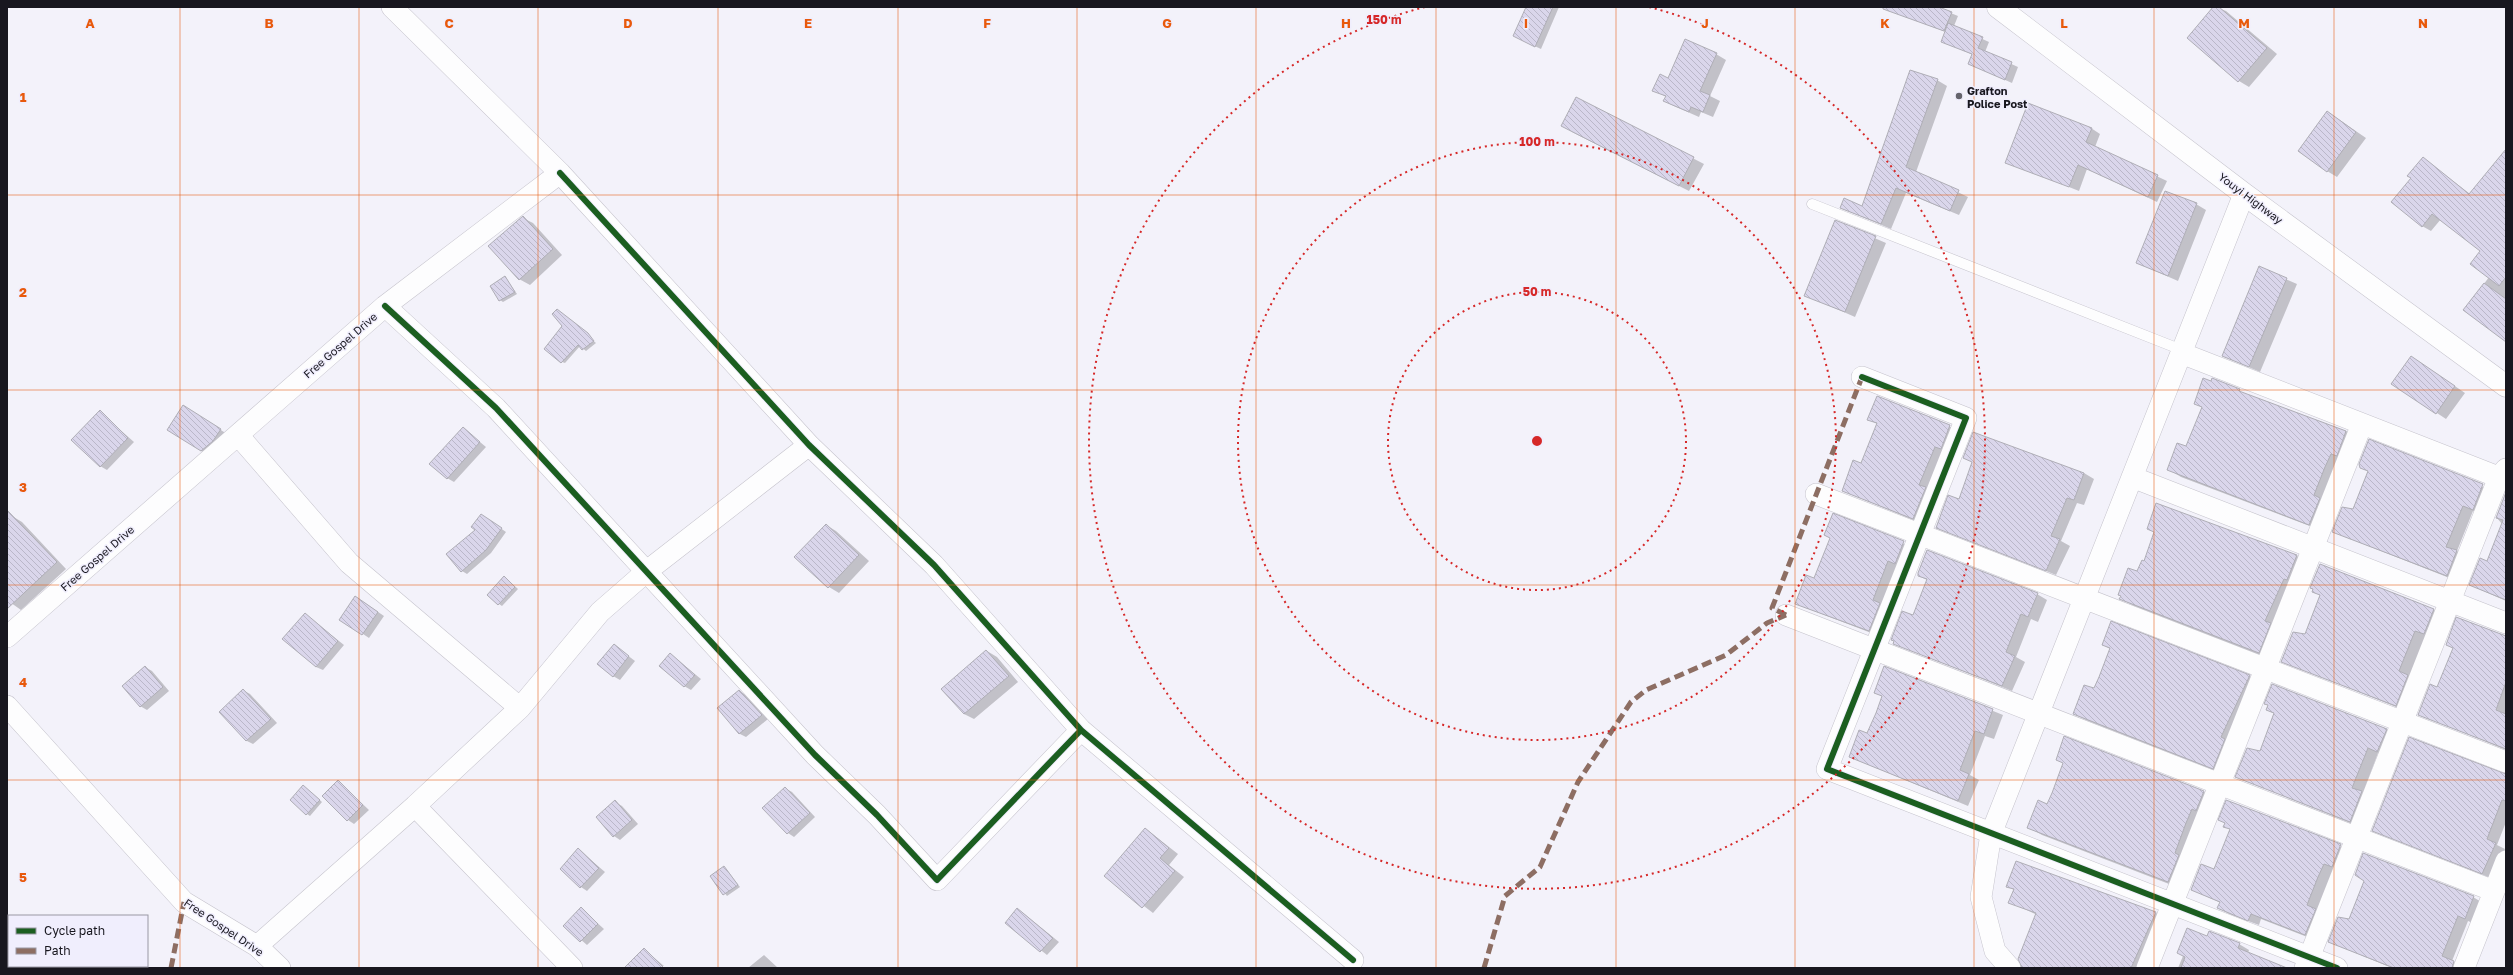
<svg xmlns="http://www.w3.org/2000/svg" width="2513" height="975" viewBox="0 0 2513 975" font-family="'Golos Text',sans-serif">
	<defs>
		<pattern id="building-back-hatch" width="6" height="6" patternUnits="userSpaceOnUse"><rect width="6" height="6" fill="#dad6eb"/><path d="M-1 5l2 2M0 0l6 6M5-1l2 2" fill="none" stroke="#bab7c9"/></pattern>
	</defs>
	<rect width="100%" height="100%" fill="#f3f2fa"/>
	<path fill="#0003" d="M1527 7H1559L1541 49 1520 39Z
		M1913 7H1936L1958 16 1954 26 1989 42 1985 52 2018 67 2012 83 1969 64 1973 55 1942 41 1946 32 1909 18Z
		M2215 7 2226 11 2277 54 2249 87 2239 81Z
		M1716 54 1726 60 1710 96 1720 101 1713 117 1701 112 1699 117 1674 106 1664 101 1666 97 1654 90 1669 79Z
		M1937 80 1947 86 1916 172 1968 197 1959 215 1906 193 1891 229 1841 208 1862 207Z
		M1576 98 1704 164 1689 191 1572 132Z
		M2328 112 2366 138 2337 177 2327 171Z
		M2091 128 2100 134 2095 147 2167 181 2157 202 2087 169 2079 191 2006 162Z
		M2506 150V340L2465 310 2489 277 2481 251 2441 219 2431 231 2422 226 2412 178 2423 158 2470 194Z
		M2196 204 2206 210 2178 281 2137 263Z
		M523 218 533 223 562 255 530 285 519 279Z
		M1835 221 1886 243 1855 317 1805 295Z
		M2260 268 2297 284 2260 372 2223 356Z
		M505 277 517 294 503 302 500 300Z
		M560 312 596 343 586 351 580 346 565 363 562 362 563 325Z
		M2421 363 2465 393 2446 419 2393 384Z
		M2213 379 2251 397 2346 431 2359 439 2323 531 2181 477 2168 469 2187 447 2202 407 2196 403Z
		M1877 397 1960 431 1923 524 1843 491 1861 464 1877 424 1868 419Z
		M190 410 227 434 208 454 201 451Z
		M100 412 134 442 107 470 100 466Z
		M463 428 486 447 454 482 447 478Z
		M1974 434 2084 473 2094 479 2084 505 2077 503 2061 541 2070 546 2056 575 1937 527 1959 501 1973 462Z
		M2369 441 2493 491 2483 515 2473 511 2457 551 2467 557 2457 581 2333 532 2353 511 2368 471 2361 467Z
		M2506 495V601L2470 585 2488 562 2502 524 2497 518Z
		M2157 505 2297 556 2310 563 2272 660 2134 606 2121 599 2145 562 2155 533Z
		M1833 515 1914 548 1879 636 1796 604 1815 579 1831 538Z
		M12 516 22 522 66 569 21 610 7 600V521Z
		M486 518 506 532 491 553 467 574 462 571 476 530Z
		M826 525 836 531 869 561 839 593 829 587Z
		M1919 576 2037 594 2047 600 2038 622 2031 619 2016 657 2025 662 2012 691 1894 643 1913 617 1927 580Z
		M507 579 518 589 502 606 499 604Z
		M2311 588 2434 610 2443 616 2406 711 2282 661 2305 635 2321 596Z
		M362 601 384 616 369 638 363 634Z
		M305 614 344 645 323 670 316 667Z
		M2506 637V750L2419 714 2438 688 2454 649 2447 645Z
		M614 645 635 661 620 680 613 676Z
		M2103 645 2249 676 2263 684 2226 775 2088 721 2074 714 2094 690 2110 649Z
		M987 651 997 657 1018 682 974 719 964 714Z
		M670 654 701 679 691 690 684 686Z
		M145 667 152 671 169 691 147 710 140 706Z
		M1885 667 2003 715 1994 739 1985 736 1970 775 1979 780 1968 806 1850 757 1868 735 1883 697 1875 692Z
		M243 690 250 694 277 723 253 744 247 741 220 712Z
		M739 691 746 695 768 719 746 737 740 734 719 708Z
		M2267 710 2386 729 2396 735 2388 757 2378 753 2363 793 2371 798 2360 827 2237 777 2260 752 2275 714Z
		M2057 759 2204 792 2217 799 2182 889 2042 835 2028 827 2048 805 2064 763Z
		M2506 775V822L2497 845 2505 849 2493 879 2373 830Z
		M338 781 369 810 354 824 348 820Z
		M306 788 322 802 310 816 307 814Z
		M785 788 792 792 815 817 794 837 788 833Z
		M2227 801 2351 851 2315 940 2261 919 2259 925 2229 914 2219 908 2221 903 2192 890 2215 870 2231 830 2224 826Z
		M615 802 622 806 638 824 620 840 614 836Z
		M1146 829 1178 854 1169 865 1184 877 1153 913 1105 876Z
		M579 850 605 872 587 891 581 887Z
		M2016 862 2156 913 2168 920 2147 968H2025L2037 915 2010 902 2014 890 2007 886Z
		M724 867 740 887 727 896 711 876Z
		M2473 897 2483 903 2475 924 2468 921 2452 961 2460 966V968H2392L2329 942 2350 920Z
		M582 909 604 929 587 945 565 926Z
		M1018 909 1059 942 1047 955 1006 923Z
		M2208 937 2239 944 2249 950 2248 953 2287 968H2178L2183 956Z
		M644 949 664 966 625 968Z
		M764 955 778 968H748Z"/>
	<path fill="url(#building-back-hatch)" stroke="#afaeb6" d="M1526 7H1553L1535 47 1513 36Z
		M1883 7H1939L1952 12 1944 31 1883 9Z
		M2213 7H2219L2267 48 2238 82 2187 38Z
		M1948 23 1983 37 1978 48 2012 62 2005 80 1968 64 1972 54 1941 42Z
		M1685 39 1717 53 1700 91 1710 95 1703 112 1691 107 1689 112 1663 101 1666 96 1652 91 1660 74 1668 78Z
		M1910 70 1938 79 1906 167 1959 190 1950 211 1896 188 1881 224 1840 208 1844 198 1862 206Z
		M1576 97 1694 157 1679 186 1561 126Z
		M2028 103 2092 128 2086 142 2158 175 2148 197 2078 165 2069 187 2005 163Z
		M2327 111 2356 132 2327 172 2298 151Z
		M2506 149V277L2499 286 2470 264 2480 251 2432 214 2422 227 2391 202 2411 178 2407 176 2423 157 2469 194Z
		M2165 191 2197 203 2168 276 2136 263Z
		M523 216 553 249 519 280 488 246Z
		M1835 220 1876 236 1845 312 1804 296Z
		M2259 266 2287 278 2249 367 2222 356Z
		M505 276 515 292 499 301 490 286Z
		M2484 283 2506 299V342L2463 310Z
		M557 309 588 333 594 341 582 350 578 345 561 363 544 349 562 326 552 314Z
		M2411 356 2455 386 2436 414 2391 384Z
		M2203 378 2211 381 2212 378 2240 389 2239 391 2346 431 2337 456 2331 454 2325 467 2314 495 2320 498 2309 525 2167 470 2177 443 2186 446 2202 407 2194 404Z
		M1877 396 1950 425 1941 449 1935 447 1919 485 1926 487 1913 519 1842 491 1853 460 1861 463 1877 423 1867 420Z
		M183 405 221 429 213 441 201 451 167 430Z
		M100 410 128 438 100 467 71 440Z
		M463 427 480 442 447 479 429 464Z
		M1973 432 2084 473 2074 500 2067 498 2051 536 2060 539 2046 571 1936 528 1948 495 1959 499 1972 462 1963 458Z
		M2369 439 2483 484 2473 510 2463 506 2446 547 2457 550 2447 576 2332 532 2342 507 2353 509 2368 471 2360 468 2359 464Z
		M2506 492V600L2469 585 2480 558 2487 561 2503 520 2496 518Z
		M2156 503 2297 555 2287 580 2284 579 2265 621 2271 623 2259 653 2119 599 2121 596 2118 595 2128 568 2137 571 2142 560 2144 561 2154 532 2147 529Z
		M7 510 57 562 7 609Z
		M1833 513 1904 541 1895 564 1888 561 1873 600 1880 603 1869 631 1795 604 1806 575 1814 578 1830 538 1824 535Z
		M481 514 502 528 486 550 461 572 446 554 475 530 471 527Z
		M826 524 859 555 828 588 794 557Z
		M1927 550 2038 593 2028 617 2021 614 2006 652 2015 656 2002 686 1893 644 1894 641 1891 640 1902 611 1913 615 1927 579 1918 576V573Z
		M2320 564 2434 609 2424 634 2415 631 2399 671 2408 675 2396 706 2281 662 2293 632 2305 634 2320 595 2312 592 2313 589 2310 588Z
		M504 576 515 587 498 605 487 595Z
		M355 596 378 612 362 635 339 620Z
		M305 613 338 641 316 667 282 639Z
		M2456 617 2506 636V682L2496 710 2506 714V749L2418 715 2430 684 2437 687 2453 648 2446 645Z
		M2111 621 2250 675 2221 737 2225 739 2213 769 2073 714 2084 685 2094 688 2099 677 2110 648 2102 645Z
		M614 644 629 656 613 677 597 664Z
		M986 650 1009 676 964 714 941 689Z
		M670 653 695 675 684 687 659 666Z
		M145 666 163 687 140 707 122 686Z
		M1884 666 1993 709 1984 734 1975 731 1960 770 1969 774 1958 801 1849 757 1859 730 1867 733 1876 713 1882 696 1874 693Z
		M2272 684 2387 729 2377 752 2368 748 2352 788 2362 791 2350 822 2235 777 2247 748 2260 751 2274 713 2266 710 2268 705 2264 704Z
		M243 689 271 719 246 741 219 712Z
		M739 690 762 715 739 734 717 708Z
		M2064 736 2204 791 2196 811 2192 809 2186 823 2175 853 2179 855 2168 882 2027 828 2038 800 2047 804 2052 793 2063 763 2056 760Z
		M2409 737 2506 774V801L2502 800 2487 839 2496 843 2482 874 2372 831Z
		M338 780 363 805 347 821 322 796Z
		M303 785 320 800 306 815 290 800Z
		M785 787 810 813 787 834 762 808Z
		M615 800 632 820 613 837 596 817Z
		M2226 800 2341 844 2332 867 2324 864 2318 877 2307 905 2316 909 2305 935 2251 914 2248 921 2217 908 2220 902 2191 890 2201 864 2214 869 2230 829 2223 827 2225 823 2218 820Z
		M1145 828 1169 848 1160 858 1175 871 1142 908 1104 876Z
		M578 848 599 868 580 888 560 869Z
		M2363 853 2474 896 2465 919 2458 916 2442 956 2454 961 2452 968H2394L2328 942 2338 917 2349 919 2364 881 2355 875Z
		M2016 861 2156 912 2131 968H2022L2018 959 2036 913 2008 903 2014 889 2006 887Z
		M724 866 738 885 723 895 710 876Z
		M581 907 598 924 580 942 563 926Z
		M1017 908 1053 938 1040 952 1005 923Z
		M2187 928 2207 936 2209 931 2240 943 2238 948 2287 968H2181L2185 957 2177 953Z
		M644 948 664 968H624Z"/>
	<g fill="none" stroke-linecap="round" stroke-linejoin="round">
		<g stroke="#c5c3cc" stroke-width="11">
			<path id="lane" d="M1812 204 2182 350"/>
		</g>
		<g stroke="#c5c3cc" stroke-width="22">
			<path id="street" d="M560 173 809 445 934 565 1081 730 1353 960
				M385 306 496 408 815 755 877 815 937 880 1081 730
				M2181 353 2506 480
				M1862 377 1966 418 1827 769 2337 968
				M238 435 349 563 520 708
				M2132 477 2506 623
				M1816 494 2506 762
				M1786 615 2494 891
				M7 637 385 306 560 173 392 7
				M7 706 184 902 257 946 280 968
				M415 806 572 968
				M257 946 415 806 520 708 600 612 647 571 809 445
				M2010 968 1995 951 1981 897 1991 834 2244 194
				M2147 968 2362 424
				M2305 968 2499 477 2506 469
				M2464 968 2506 861"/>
		</g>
		<g stroke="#c5c3cc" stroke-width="23">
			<path id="primary" d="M1998 7 2244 194 2506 386"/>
		</g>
		<use href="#lane" stroke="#fdfdfe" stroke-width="10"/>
		<use href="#street" stroke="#fdfdfe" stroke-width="21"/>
		<use href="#primary" stroke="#fdfdfe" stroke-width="22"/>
		<path stroke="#8d6e63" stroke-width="5" stroke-dasharray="10 5" stroke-linecap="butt" d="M1786 615 1772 608 1862 377
			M171 968 184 902
			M1484 968 1505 896 1540 867 1578 782 1631 702 1646 690 1726 655 1767 623 1786 615"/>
		<g stroke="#f0eefd" stroke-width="8">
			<path id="cycleway" d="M560 173 809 445 934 565 1081 730 1353 960
				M385 306 496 408 815 755 877 815 937 880 1081 730
				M1862 377 1966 418 1827 769 2337 968"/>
		</g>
		<use href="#cycleway" stroke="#1b5e20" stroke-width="6"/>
	</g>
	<path fill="none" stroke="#e8590c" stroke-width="1" stroke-opacity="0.55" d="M180 7V968M359 7V968M538 7V968M718 7V968M898 7V968M1077 7V968M1256 7V968M1436 7V968M1616 7V968M1795 7V968M1974 7V968M2154 7V968M2334 7V968M7 195H2506M7 390H2506M7 585H2506M7 780H2506"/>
	<g fill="none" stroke="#d62828" stroke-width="2" stroke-dasharray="2 4">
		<circle cx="1537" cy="441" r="149"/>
		<circle cx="1537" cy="441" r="299"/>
		<path d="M1649 7A448 448 0 1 1 1425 7"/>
	</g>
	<circle fill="#65646c" stroke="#f0eefd" stroke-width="1.5" cx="1959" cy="96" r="4"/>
	<g text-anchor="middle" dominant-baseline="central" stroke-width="3" stroke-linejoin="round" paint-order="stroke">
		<g font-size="11" font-weight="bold" fill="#18171f" stroke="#f0eefd" text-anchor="start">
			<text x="1967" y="90">Grafton<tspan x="1967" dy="13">Police Post</tspan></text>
		</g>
		<g font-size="11" fill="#18171f" stroke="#f0eefd">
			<text transform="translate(2251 198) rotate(37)">Youyi Highway</text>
			<text transform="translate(340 345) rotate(-41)">Free Gospel Drive</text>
			<text transform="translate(97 558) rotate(-41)">Free Gospel Drive</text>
			<text transform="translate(224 927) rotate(34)">Free Gospel Drive</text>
		</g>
	</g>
	<g font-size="13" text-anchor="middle" font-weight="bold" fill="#e8590c" stroke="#f0eefd" stroke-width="3" stroke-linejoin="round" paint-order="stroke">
		<text x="90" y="28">A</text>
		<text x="269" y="28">B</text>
		<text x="449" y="28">C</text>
		<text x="628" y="28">D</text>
		<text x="808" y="28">E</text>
		<text x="987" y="28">F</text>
		<text x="1167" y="28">G</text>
		<text x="1346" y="28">H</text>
		<text x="1526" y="28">I</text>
		<text x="1705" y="28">J</text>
		<text x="1885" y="28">K</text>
		<text x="2064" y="28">L</text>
		<text x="2244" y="28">M</text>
		<text x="2423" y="28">N</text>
		<text x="23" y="102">1</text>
		<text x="23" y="297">2</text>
		<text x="23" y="492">3</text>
		<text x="23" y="687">4</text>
		<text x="23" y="882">5</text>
	</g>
	<circle cx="1537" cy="441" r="6" fill="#d62828" stroke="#f0eefd" stroke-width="2"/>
	<g font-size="12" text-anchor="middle" font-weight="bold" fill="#d62828" stroke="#f0eefd" stroke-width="3" stroke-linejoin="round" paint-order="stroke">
		<text x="1384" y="24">150 m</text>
		<text x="1537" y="146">100 m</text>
		<text x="1537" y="296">50 m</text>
	</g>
	<rect width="2513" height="975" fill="none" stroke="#18171f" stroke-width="16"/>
	<rect x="8" y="915" width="140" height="52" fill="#f0eefd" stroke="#9a98a4"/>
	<rect x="16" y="928" width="20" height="6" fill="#1b5e20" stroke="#9a98a4"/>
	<text x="44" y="935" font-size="12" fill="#18171f">Cycle path</text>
	<rect x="16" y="948" width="20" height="6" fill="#8d6e63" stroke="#9a98a4"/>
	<text x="44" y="955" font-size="12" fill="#18171f">Path</text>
</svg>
